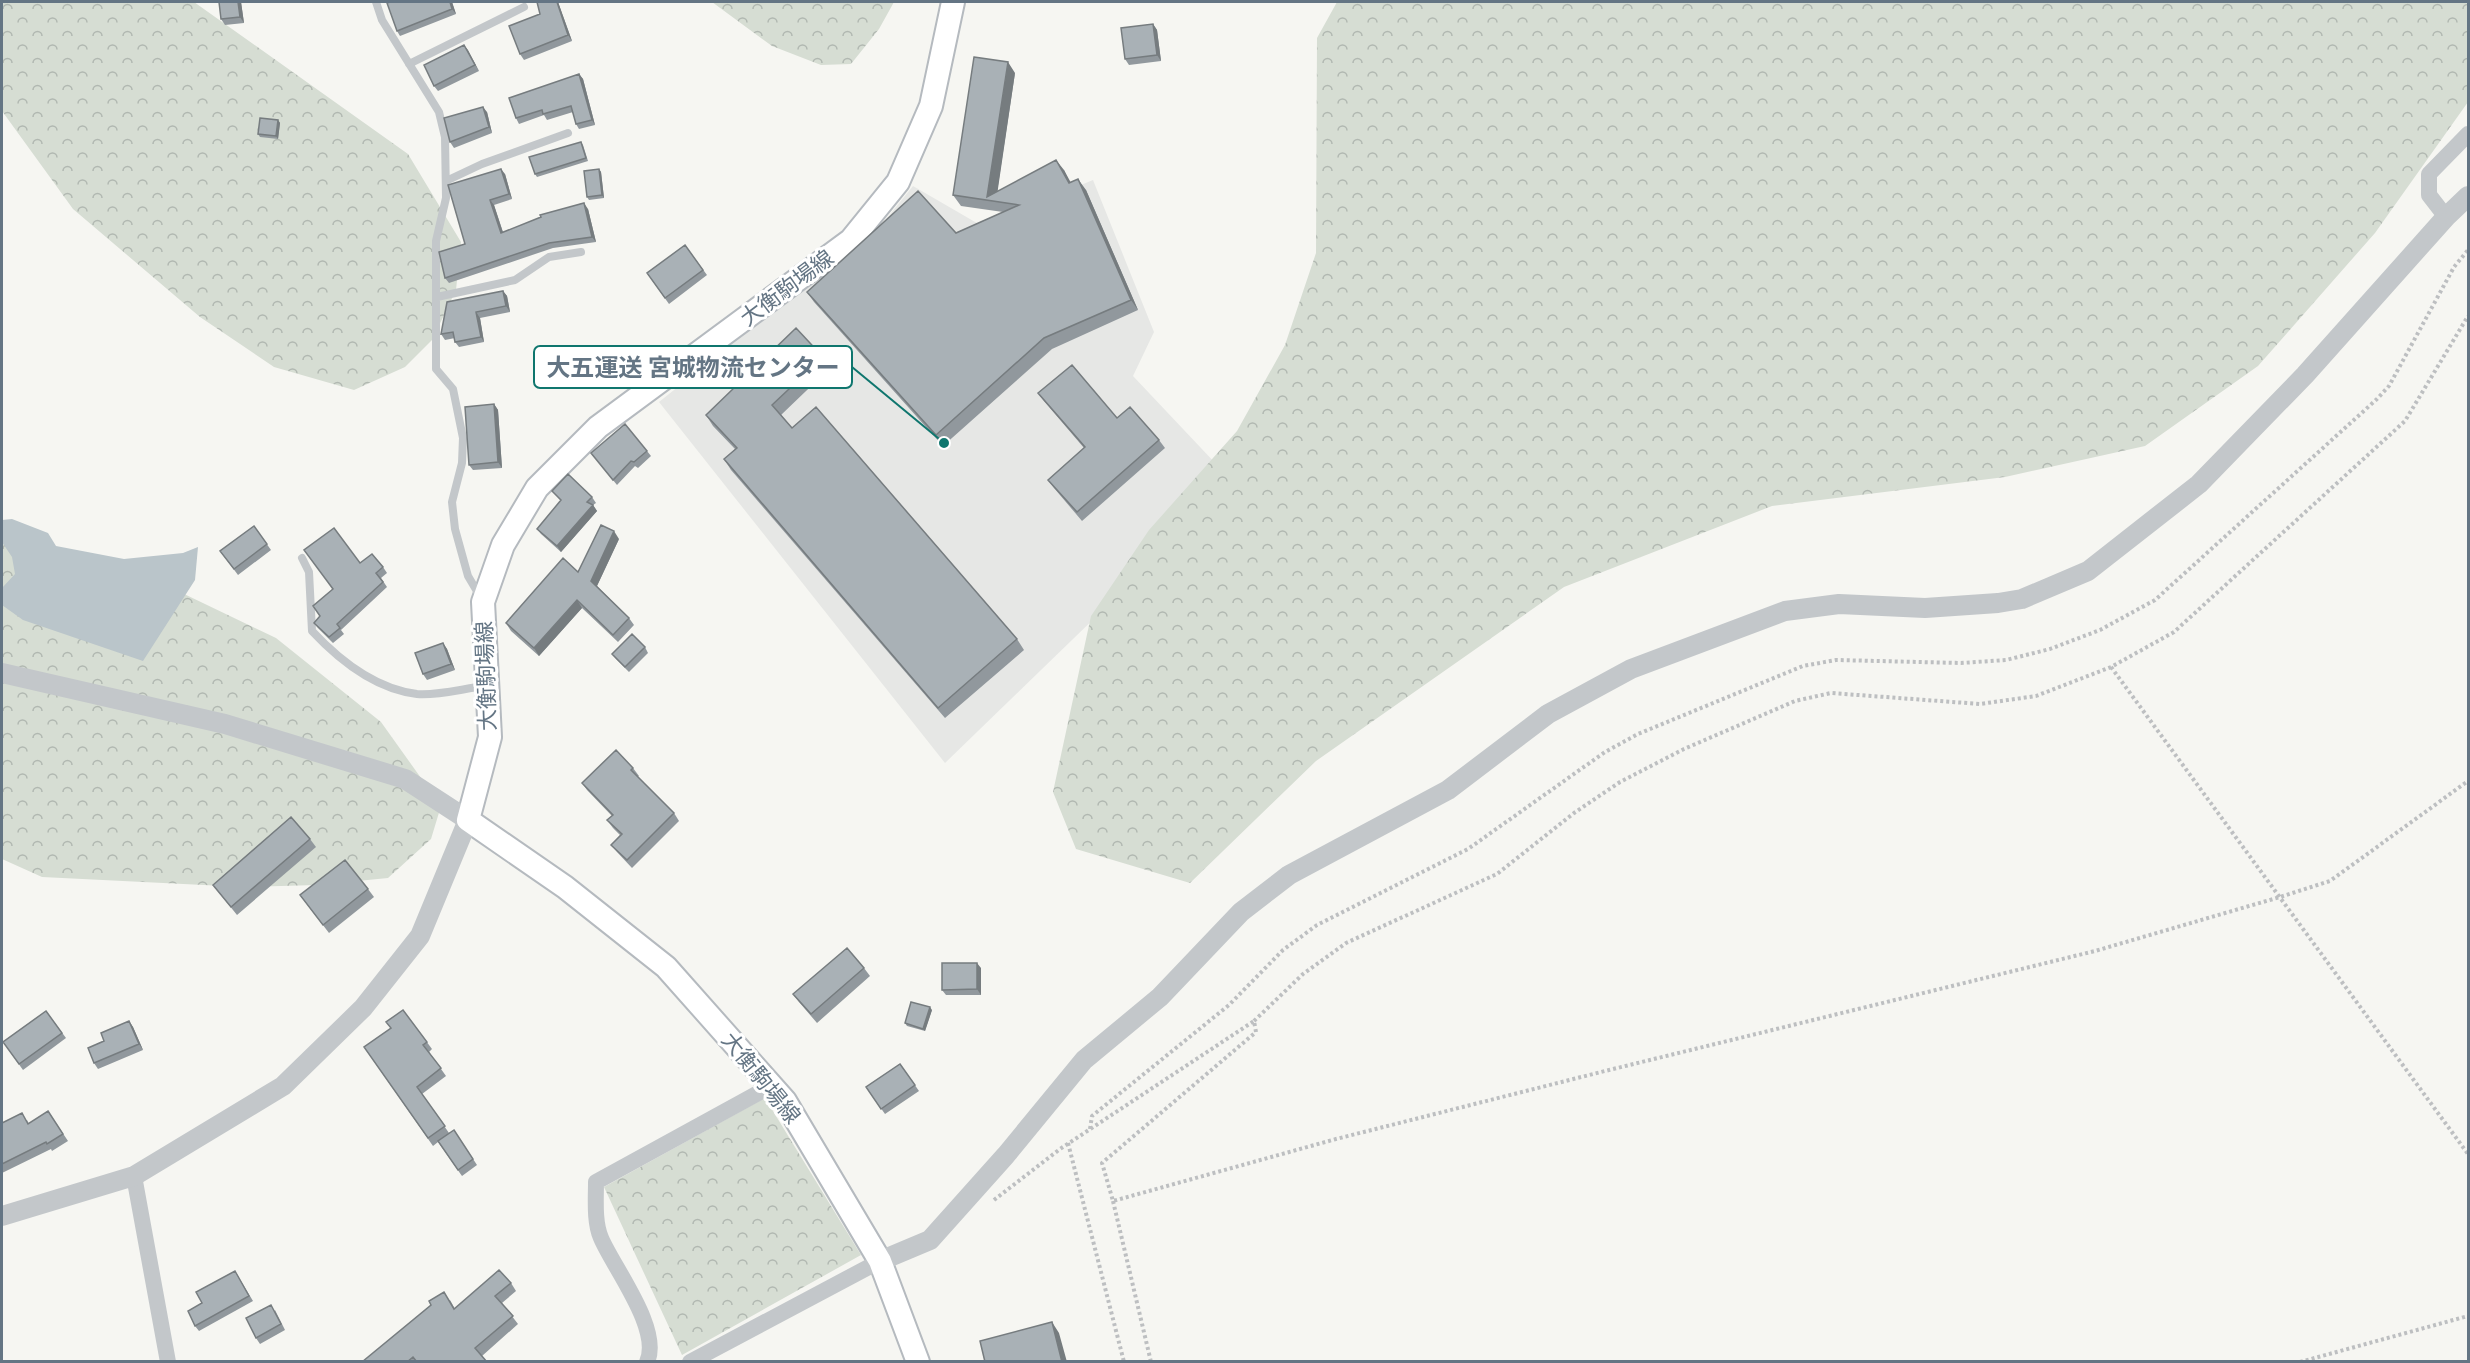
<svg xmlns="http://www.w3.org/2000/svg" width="2470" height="1363" viewBox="0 0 2470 1363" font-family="Figtree,'Noto Sans JP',sans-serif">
	<defs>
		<pattern id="forest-crowns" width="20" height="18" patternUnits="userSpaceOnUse" patternTransform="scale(1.5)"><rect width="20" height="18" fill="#d6ddd3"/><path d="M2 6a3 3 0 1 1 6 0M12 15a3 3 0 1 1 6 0" fill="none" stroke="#b1b8b1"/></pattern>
	</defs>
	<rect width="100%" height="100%" fill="#f6f6f2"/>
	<path fill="#e6e7e5" d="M1093 180 1154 332 1133 376 1234 483 945 763 659 402 883 223 913 186 982 226Z"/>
	<path fill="url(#forest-crowns)" d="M2 2H194L408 154 461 242 456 290 432 340 405 367 354 390 274 367 200 317 73 209 2 111Z
		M712 2H894L879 29 851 64 821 65 772 46Z
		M1337 2H2468V102L2375 233 2258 366 2145 446 2005 477 1772 506 1564 587 1316 761 1190 883 1076 849 1053 792 1091 616 1149 530 1237 431 1285 345 1316 253 1317 38Z
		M2 540 155 580 276 638 381 722 441 806 431 839 388 878 317 885 244 887 42 877 2 859Z
		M765 1098 861 1255 682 1355 604 1187Z"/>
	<path fill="#bac5ca" d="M12 519 48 533 56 546 124 559 183 553 198 547 195 580 143 661 23 620 2 605V588L15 574 12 557 2 542V520Z"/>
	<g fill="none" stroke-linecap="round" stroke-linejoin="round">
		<g stroke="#b5babf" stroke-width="26">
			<path id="secondary" d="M918 1362 880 1261 785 1101 666 967 565 887 468 820 490 737 483 602 503 545 537 488 598 427 851 240 898 182 931 106 953 2"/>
		</g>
		<path stroke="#bdbfc1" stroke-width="4" stroke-dasharray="3 3" stroke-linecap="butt" d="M2111 667 2468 1154
			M1254 1021 1303 974 1346 943 1497 874 1574 813 1620 782 1684 749 1795 701 1831 693 1980 704 2036 696 2111 667 2174 632 2405 421 2468 316
			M1090 1129 1092 1116 1229 1005 1283 950 1317 925 1468 849 1605 752 1638 734 1803 666 1836 660 1961 663 2006 660 2050 649 2100 630 2155 600 2377 399 2389 386 2454 267 2468 250
			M1068 1143 1124 1362
			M994 1200 1060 1149 1254 1021 1256 1032 1102 1163 1113 1201 1336 1139 1609 1070 2095 951 2280 897 2330 881 2468 781
			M1113 1201 1151 1362
			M2300 1362 2468 1316"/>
		<path stroke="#c3c7ca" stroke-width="8" d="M376 2 382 20 439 112 445 137 446 198 436 241V369L453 389 463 438 462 463 452 502 455 529 468 576 481 598
			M409 64 524 7
			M446 181 482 164 568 133
			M437 297 515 280 549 257 581 252
			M302 558 309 572 312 631C340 661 376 689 417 694 438 696 465 688 486 686"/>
		<path stroke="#c3c7ca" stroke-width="16" d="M2446 217 2429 195V174L2468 134
			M134 1176 168 1362
			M647 1362C662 1329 613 1267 601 1238 594 1222 596 1199 596 1182L771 1086
			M690 1362 880 1261"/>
		<path stroke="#c3c7ca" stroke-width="20" d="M2 673 225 724 405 779 468 820 420 936 363 1008 283 1086 134 1176 2 1216
			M880 1261 930 1240 1006 1155 1084 1060 1160 997 1241 912 1289 875 1448 790 1548 714 1631 669 1785 611 1839 604 1925 608 1998 603 2022 599 2088 571 2199 484 2305 375 2446 217 2468 196"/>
		<use href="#secondary" stroke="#fff" stroke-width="22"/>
	</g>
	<path fill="#91989d" d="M241 2 244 23 225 25 221 19Z
		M452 2 456 14 400 36 397 31Z
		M558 2 572 41 524 60 520 54 540 14Z
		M1153 24 1157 30 1161 61 1129 65 1125 59Z
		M464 45 479 71 438 91 434 86Z
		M1015 73 997 192 1064 170 1070 183 1086 190 1138 310 1052 349 943 446 814 302 807 292 956 233 1003 212 961 206 953 195Z
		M579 74 583 79 595 125 579 129 576 124 573 112 547 120 544 115 519 124 516 118Z
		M487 112 492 133 454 148 450 142Z
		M278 120 280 123 278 139 260 137 258 134Z
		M581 142 583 145 588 161 537 177 535 174Z
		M599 169 601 172 604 198 589 200 587 197Z
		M505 174 512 199 494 205 503 232 588 209 596 242 553 248 449 283 445 278Z
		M685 245 707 275 669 304 647 273Z
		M503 291 507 296 510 312 480 318 484 342 459 347 455 342V338L445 340 441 334Z
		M823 357 830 368 781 415 792 428 1017 639 1024 650 945 718 731 470 724 459 735 449 713 426 706 415Z
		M1038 393 1117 418 1159 440 1165 448 1082 521 1054 488 1048 480 1084 448 1044 401Z
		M494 404 498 410 502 468 473 470 469 465Z
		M647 451 651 456 638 468 635 466 617 485 591 453Z
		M552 491 592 497 596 503 593 505 597 511 561 552 541 534 537 529 561 501Z
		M254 526 271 550 238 575 220 551Z
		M619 539 597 586 629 618 634 625 618 642 582 608 539 656 511 631 506 623 578 572Z
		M360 563 383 567 387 573 381 578 387 587 341 630 344 634 333 643 318 628 314 623 320 616 332 589Z
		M443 643 447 649 455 670 427 680 423 674Z
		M645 647 648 653 629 672 616 659 612 654Z
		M633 768 639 776 637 777 674 813 679 821 632 868 617 852 611 845 620 835 613 828 607 820 612 816 587 790 582 783Z
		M310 839 316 847 237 915 213 885Z
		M368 889 374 897 329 933 300 895Z
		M864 968 870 976 817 1023 799 1002 793 994Z
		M981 968V995H946L942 990Z
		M403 1010 432 1049 429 1052 446 1076 422 1094 449 1133 454 1130 477 1165 462 1176 438 1142 433 1146 364 1047 391 1029Z
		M932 1010 925 1031 907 1026 905 1023Z
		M46 1011 66 1038 23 1070 3 1042Z
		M129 1021 133 1027 143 1050 98 1069 94 1063 104 1041Z
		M900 1064 919 1091 885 1114 866 1087Z
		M48 1111 68 1141 52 1151 51 1149 2 1173V1123L27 1120 29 1124Z
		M235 1271 253 1301 199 1331 195 1326 202 1303Z
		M511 1283 516 1291 502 1303 518 1324 482 1356 487 1362H362L450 1300 455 1309Z
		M275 1310 285 1330 260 1344 256 1338Z"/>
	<path fill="#767c7f" d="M238 2H241L244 23 240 17Z
		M450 2H452L456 14 452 9Z
		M557 2H558L572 41 568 35Z
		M1153 24 1157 30 1161 61 1157 55Z
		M464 45 468 50 479 71 475 65Z
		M1008 62 1015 73 996 202 987 197Z
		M579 74 583 79 595 125 592 120Z
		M483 107 487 112 492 133 489 127Z
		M278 120 280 123 278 139 276 136Z
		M1056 160 1064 170 1077 194 1069 183Z
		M501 169 505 174 512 199 509 194Z
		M599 169 601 172 604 198 602 195Z
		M1078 179 1086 190 1138 310 1131 300Z
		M490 200 494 205 505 239 501 233Z
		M584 203 588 209 596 242 592 237Z
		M503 291 507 296 510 312 506 306Z
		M476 312 480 318 484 342 481 337Z
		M494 404 498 410 502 468 498 462Z
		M593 505 597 511 561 552 557 546Z
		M614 531 619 539 596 588 591 581Z
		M577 600 582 608 539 656 534 648Z
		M443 643 447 649 455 670 451 664Z
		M977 963 981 968V995L977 989Z
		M930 1007 932 1010 925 1031 923 1029Z
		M129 1021 133 1027 143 1050 139 1044Z
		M1052 1322 1059 1333 1067 1362H1062Z"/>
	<path fill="#a9b1b6" stroke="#767c7f" stroke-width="1.5" d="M219 2H238L240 17 221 19Z
		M390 2H450L452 9 397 31 387 3Z
		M537 2H557L568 35 520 54 509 26 540 14Z
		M1153 24 1157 55 1125 59 1121 28Z
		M464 45 475 65 434 86 424 65Z
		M974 57 1008 62 987 197 1056 160 1069 183 1078 179 1131 300 1044 338 936 435 807 292 918 191 956 233 1019 205 953 195Z
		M579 74 592 120 576 124 571 106 543 114 542 110 516 118 509 98Z
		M483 107 489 127 450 142 444 118Z
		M260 118 278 120 276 136 258 134Z
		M581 142 586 158 535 174 529 157Z
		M501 169 509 194 490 200 501 233 541 217 540 215 584 203 592 237 549 243 445 278 439 252 465 244 448 185Z
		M599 169 602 195 587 197 584 171Z
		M685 245 703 270 665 298 647 273Z
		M503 291 506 306 476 312 481 337 455 342 453 332 441 334 447 302Z
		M796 328 823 357 772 405 792 428 816 407 1017 639 938 708 724 459 737 448 706 415Z
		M1072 365 1117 418 1130 407 1159 440 1077 512 1048 480 1085 447 1038 393Z
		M494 404 498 462 469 465 465 407Z
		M625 424 647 451 634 462 631 461 613 480 591 453Z
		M568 474 592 497 587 502 593 505 557 546 537 529 561 500 552 491Z
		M601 525 614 531 591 581 629 618 613 635 577 600 534 648 506 623 563 558 578 572Z
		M254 526 267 544 234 569 220 551Z
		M334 528 360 563 372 554 383 567 376 573 383 582 337 624 340 628 329 637 314 623 320 616 313 606 333 589 304 550Z
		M632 634 645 647 625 667 612 654Z
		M443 643 451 664 423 674 415 653Z
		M616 750 633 768 631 770 674 813 627 860 611 845 622 834 607 820 613 815 582 783Z
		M291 817 310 839 231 907 213 885Z
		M345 860 368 889 323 925 300 895Z
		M847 948 864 968 811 1014 793 994Z
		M942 963H977V989L942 990Z
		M911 1002 930 1007 923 1029 905 1023Z
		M403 1010 427 1042 423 1045 441 1068 417 1087 445 1126 428 1138 364 1047 391 1028 386 1022Z
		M46 1011 62 1033 19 1064 3 1042Z
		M129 1021 139 1044 94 1063 88 1048 104 1041 101 1033Z
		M900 1064 915 1085 881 1109 866 1087Z
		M48 1111 63 1134 47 1144 46 1142 2 1164V1123L22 1113 28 1124Z
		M454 1130 473 1159 458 1170 438 1141Z
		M499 1270 511 1283 495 1296 513 1316 475 1348 487 1362H417L413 1357 407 1362H362L431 1305 429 1301 444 1292 454 1309Z
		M235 1271 249 1296 195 1326 188 1311 202 1303 196 1292Z
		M271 1305 281 1324 256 1338 246 1318Z
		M1052 1322 1062 1362H985L980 1341Z"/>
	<g text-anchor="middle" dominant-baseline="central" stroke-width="6" stroke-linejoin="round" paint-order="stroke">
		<g font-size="22" fill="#647584" stroke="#fff">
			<text transform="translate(787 288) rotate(-37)">大衡駒場線</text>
			<text transform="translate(486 676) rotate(-92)">大衡駒場線</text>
			<text transform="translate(761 1078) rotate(51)">大衡駒場線</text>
		</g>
	</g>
	<path fill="none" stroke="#0f766e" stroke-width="2" d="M944 443L852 367"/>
	<circle fill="#0f766e" stroke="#fff" stroke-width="2" cx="944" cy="443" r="6"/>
	<rect fill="#fff" stroke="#0f766e" stroke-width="2" x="534" y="346" width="318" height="42" rx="6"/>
	<g font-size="24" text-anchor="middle" font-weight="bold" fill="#647584">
		<text x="693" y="376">大五運送 宮城物流センター</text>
	</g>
	<rect width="2470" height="1363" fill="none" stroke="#647584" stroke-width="6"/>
</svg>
